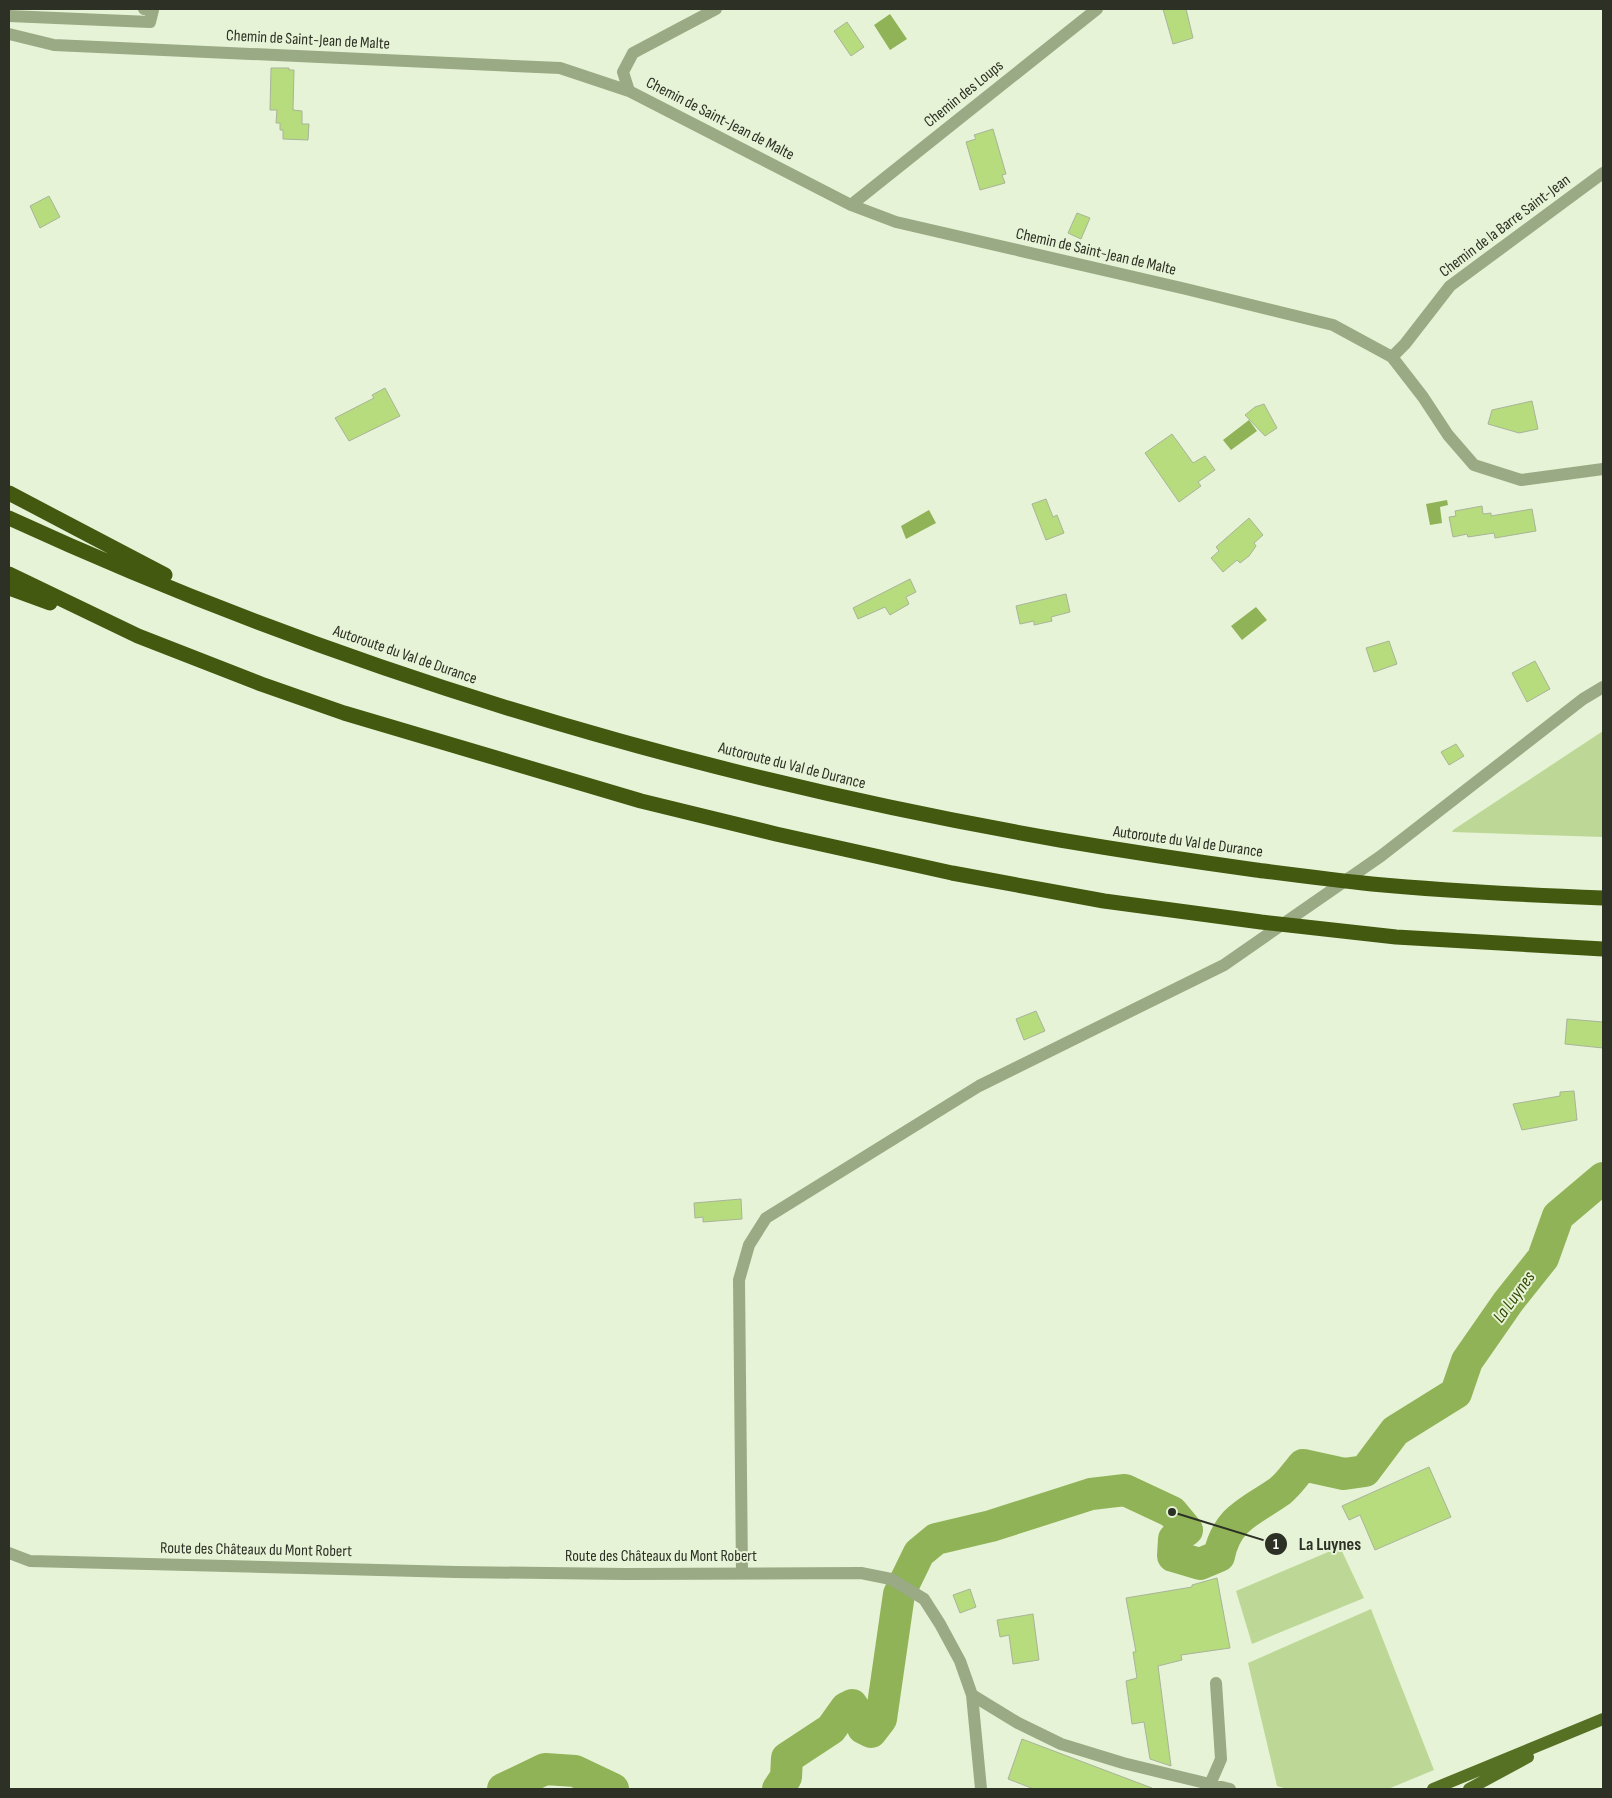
<svg xmlns="http://www.w3.org/2000/svg" width="1612" height="1798" viewBox="0 0 1612 1798" font-family="'Sofia Sans Condensed',sans-serif">
	<rect width="100%" height="100%" fill="#e7f3d6"/>
	<path fill="#bdd896" d="M1603 731V837L1452 832 1453 830Z
		M1340 1547 1364 1598 1252 1644 1236 1591Z
		M1371 1609 1434 1770 1388 1789H1287L1277 1786 1248 1663Z"/>
	<path fill="#90b357" d="M890 14 907 39 890 50 874 25Z
		M1249 420 1257 431 1231 450 1223 440Z
		M1447 500 1448 505 1440 507 1442 523 1430 525 1426 504Z
		M929 510 936 523 906 539 901 526Z
		M1256 607 1267 620 1242 640 1231 626Z"/>
	<g fill="none" stroke-linecap="round" stroke-linejoin="round">
		<path stroke="#90b357" stroke-width="32" d="M503 1789 545 1769 575 1771 613 1789
			M778 1789 786 1777 787 1758 831 1729 846 1708 852 1705 859 1716 863 1728 871 1732 881 1719 899 1594 919 1553 936 1539 991 1526 1091 1494 1125 1490 1172 1512 1187 1530 1174 1539 1173 1556 1200 1564 1219 1556C1227 1517 1252 1511 1280 1491 1289 1484 1296 1473 1303 1465L1344 1474 1365 1471 1395 1431 1456 1393 1467 1361 1508 1302 1543 1258 1558 1216 1603 1178"/>
	</g>
	<path fill="#b7dc7e" stroke="#a8b499" d="M1163 9H1186L1193 38 1173 44Z
		M847 22 864 47 851 56 834 31Z
		M271 68H289V70H294L293 110 302 111V124H309L308 140 283 139V130H280V123H276L277 110H270Z
		M993 129 1006 174 1002 175 1005 183 980 190 966 142 976 139 974 135Z
		M49 196 60 217 40 228 30 206Z
		M1077 213 1090 218 1081 239 1068 233Z
		M385 388 400 416 349 441 335 418 374 398 372 395Z
		M1532 401 1538 429 1519 433 1488 424 1492 410Z
		M1264 404 1277 428 1265 436 1245 415 1255 407Z
		M1172 434 1193 463 1205 456 1215 470 1198 482 1201 486 1179 502 1145 453Z
		M1046 499 1053 517 1057 515 1064 533 1046 540 1032 504Z
		M1482 506 1483 514 1491 513V516L1532 509 1536 531 1495 538 1494 533 1468 537 1467 534 1453 537 1449 517 1456 516 1455 511Z
		M1249 518 1263 535 1254 543 1256 546 1249 556 1240 563 1237 560 1223 572 1211 558 1219 551 1216 547Z
		M910 579 916 592 906 597 909 604 890 615 885 607 858 619 853 608Z
		M1066 594 1070 612 1051 617 1052 621 1034 625V621L1020 624 1016 606Z
		M1389 641 1397 664 1374 672 1366 648Z
		M1535 661 1550 689 1527 702 1512 673Z
		M1456 744 1464 756 1449 765 1441 752Z
		M1036 1011 1045 1031 1024 1040 1016 1019Z
		M1567 1019 1603 1022V1048L1565 1044Z
		M1574 1091 1577 1120 1522 1130 1513 1104 1560 1096V1092Z
		M741 1199 742 1219 703 1222V1217L695 1218 694 1203Z
		M1429 1467 1451 1517 1375 1550 1360 1515 1349 1520 1342 1506Z
		M1217 1578 1230 1648 1181 1655 1182 1660 1158 1666 1171 1766 1150 1759 1144 1722 1132 1724 1126 1681 1137 1678 1133 1652H1136L1126 1598 1192 1587V1585Z
		M970 1589 976 1607 960 1613 953 1595Z
		M1033 1614 1039 1660 1013 1664 1009 1635 1000 1637 997 1620Z
		M1022 1739 1152 1788V1789H1034L1008 1779Z"/>
	<g fill="none" stroke-linecap="round" stroke-linejoin="round">
		<path stroke="#9aaa84" stroke-width="12" d="M9 16 150 22 153 10 144 9
			M9 34 54 45 560 68 629 91 851 205 896 222 1186 289 1333 325 1392 357 1423 397 1448 435 1474 465 1521 480 1603 469
			M629 91 623 72 633 53 716 9
			M851 205 1097 9
			M1392 357 1405 344 1450 286 1603 173
			M9 1553 30 1561 456 1572 625 1574 861 1573 891 1579 924 1599 940 1624 960 1661 972 1695 981 1789
			M742 1572 739 1280 749 1245 766 1218 979 1086 1224 965 1381 856 1583 699 1603 687
			M972 1695 1018 1723 1061 1744 1123 1763 1230 1789
			M1208 1789 1221 1759 1216 1683"/>
		<path stroke="#567024" stroke-width="12" d="M1433 1789 1603 1719
			M1469 1789 1528 1757"/>
		<path stroke="#42590f" stroke-width="15" d="M9 493 165 575
			M9 518C342 671 698 777 1060 840 1125 851 1191 861 1256 870 1295 875 1333 880 1372 884 1449 891 1526 895 1603 898
			M9 574 138 636 261 684 344 713 641 801 776 834 952 873 1104 901 1261 922 1396 937 1603 949
			M9 588 50 603"/>
	</g>
	<g text-anchor="middle" dominant-baseline="central" stroke-width="4" stroke-linejoin="round" paint-order="stroke">
		<g font-size="16" fill="#2c3025" stroke="#e7f3d6">
			<text transform="translate(308 40) rotate(3)">Chemin de Saint-Jean de Malte</text>
			<text transform="translate(964 94) rotate(-39)">Chemin des Loups</text>
			<text transform="translate(720 119) rotate(27)">Chemin de Saint-Jean de Malte</text>
			<text transform="translate(1505 226) rotate(-37)">Chemin de la Barre Saint-Jean</text>
			<text transform="translate(1096 252) rotate(13)">Chemin de Saint-Jean de Malte</text>
			<text transform="translate(405 655) rotate(19)">Autoroute du Val de Durance</text>
			<text transform="translate(792 766) rotate(14)">Autoroute du Val de Durance</text>
			<text transform="translate(1188 842) rotate(8)">Autoroute du Val de Durance</text>
			<text transform="translate(256 1550) rotate(1)">Route des Châteaux du Mont Robert</text>
			<text x="661" y="1556">Route des Châteaux du Mont Robert</text>
		</g>
		<g font-size="18" font-style="italic" fill="#344902" stroke="#e7f3d6">
			<text transform="translate(1514 1297) rotate(-54)">La Luynes</text>
		</g>
	</g>
	<path fill="none" stroke="#2c3025" stroke-width="2" d="M1172 1512L1276 1544"/>
	<g fill="#2c3025" stroke="#e7f3d6" stroke-width="2">
		<circle cx="1172" cy="1512" r="5"/>
		<circle cx="1276" cy="1544" r="12"/>
	</g>
	<g font-size="15" text-anchor="middle" font-weight="bold" fill="#fff">
		<text x="1276" y="1549">1</text>
	</g>
	<g font-size="18" text-anchor="middle" font-weight="bold" fill="#2c3025" stroke="#e7f3d6" stroke-width="4" stroke-linejoin="round" paint-order="stroke">
		<text x="1330" y="1550">La Luynes</text>
	</g>
	<rect width="1612" height="1798" fill="none" stroke="#2c3025" stroke-width="20"/>
</svg>
